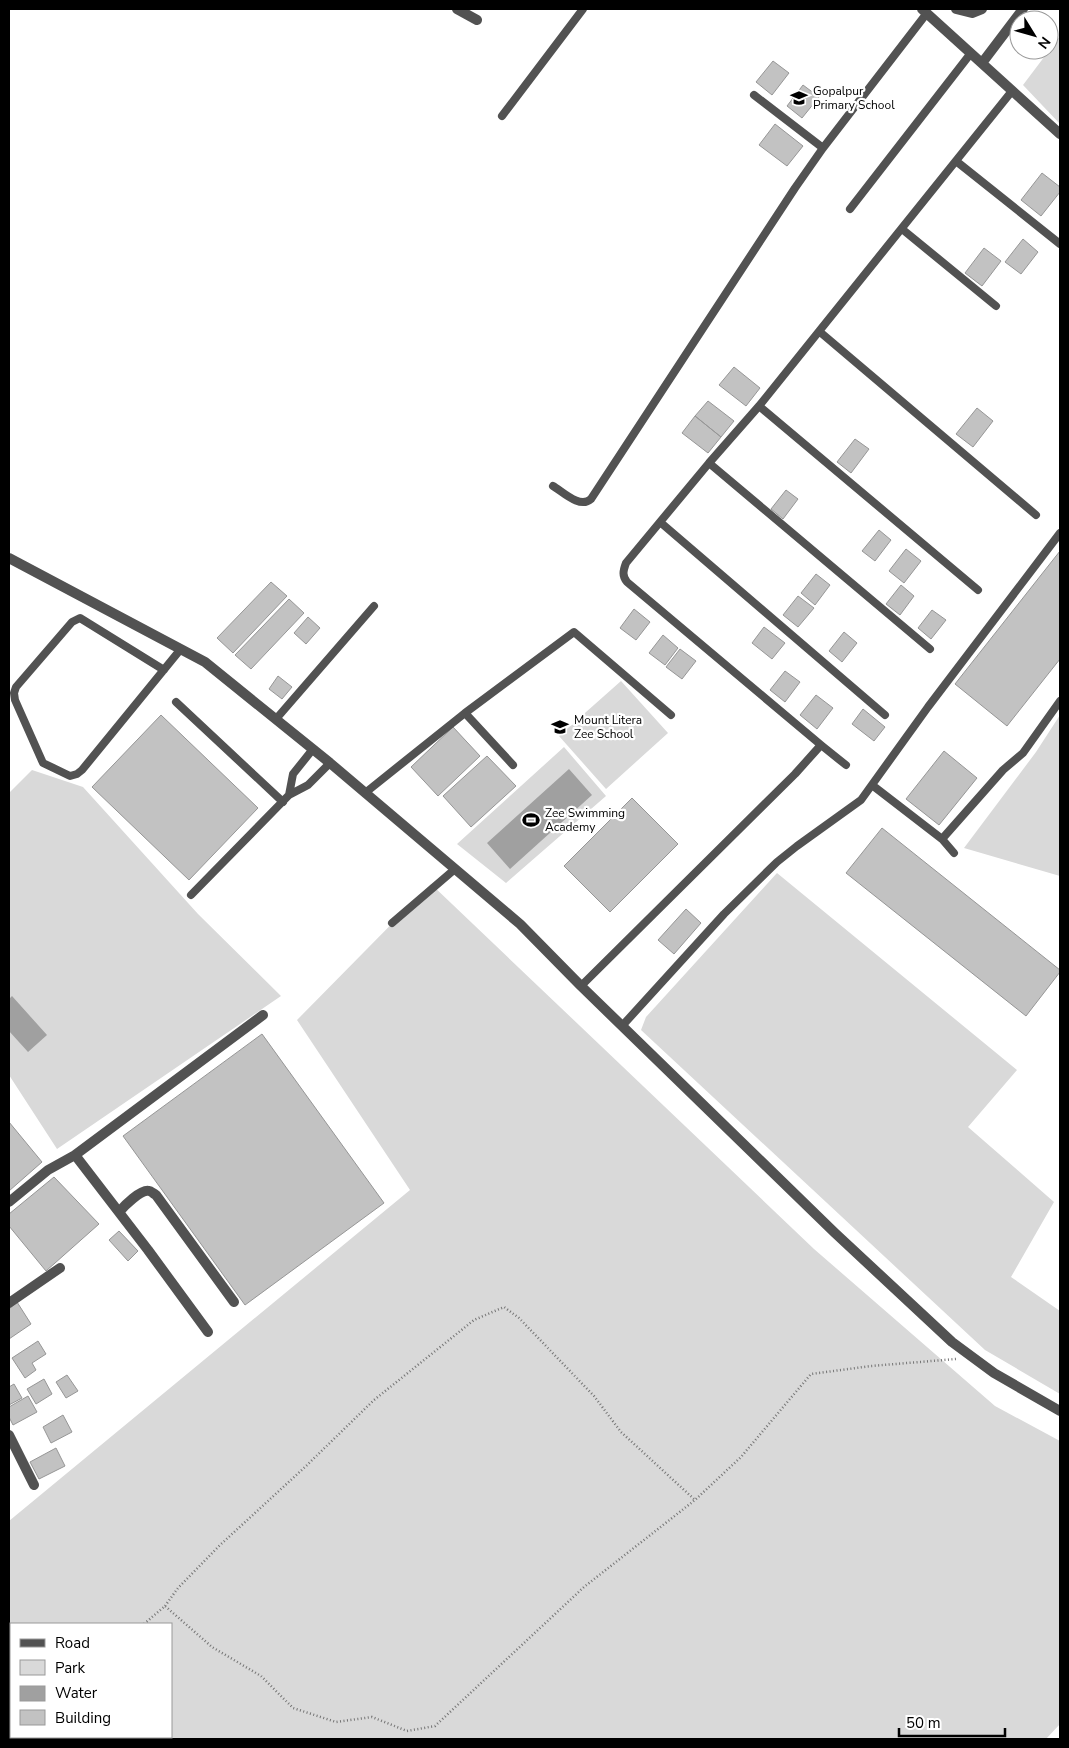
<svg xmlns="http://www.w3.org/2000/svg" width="1069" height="1748" viewBox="0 0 1069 1748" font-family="'Nunito Sans',sans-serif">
	<rect width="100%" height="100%" fill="#fff"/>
	<path fill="#d9d9d9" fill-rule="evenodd" d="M1060 36V124L1023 85Z
		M621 681 668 733 606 789 559 736Z
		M1060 715V876L964 848 1036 752Z
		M564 747 606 796 506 883 457 844Z
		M32 770 83 787 198 914 281 996 57 1149 9 1075V793Z
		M777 873 1017 1070 968 1127 1054 1202 1011 1277 1060 1311V1394L985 1350 641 1030 646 1017Z
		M431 884 814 1249 995 1406 1060 1441V1724L1046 1739H9V1521L410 1190 297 1020ZM11 1624H171V1737H11Z"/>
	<path fill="#a0a0a0" d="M569 769 592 795 510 869 487 843Z
		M12 996 47 1035 28 1052 9 1031V999Z"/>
	<path fill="#c2c2c2" stroke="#969696" d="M773 61 789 73 772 95 756 82Z
		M803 85 819 97 802 118 787 106Z
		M775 124 803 146 787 166 759 145Z
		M1042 173 1060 187V192L1041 216 1021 200Z
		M1023 239 1038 252 1021 274 1005 262Z
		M984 248 1001 261 982 286 965 273Z
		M734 367 760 388 746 406 719 385Z
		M708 401 734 421 721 437 695 416Z
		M977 408 993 421 973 447 956 434Z
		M695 416 721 437 708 453 682 433Z
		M855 439 869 449 851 473 837 462Z
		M786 490 798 499 783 519 771 509Z
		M879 530 891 540 875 561 862 551Z
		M906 549 921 561 904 583 889 571Z
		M1060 551V659L1007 726 955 684Z
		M816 574 830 585 815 605 801 593Z
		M271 582 287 596 233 653 217 638Z
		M901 585 914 596 900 615 886 604Z
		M798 596 814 608 798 627 783 615Z
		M289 599 304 613 251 669 235 655Z
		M634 609 650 622 636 640 620 628Z
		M932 610 946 620 931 639 918 628Z
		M308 617 320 628 306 644 294 633Z
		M764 627 785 643 772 659 752 643Z
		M844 632 857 643 842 662 829 651Z
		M663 635 678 648 665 665 649 653Z
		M680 649 696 661 682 679 666 667Z
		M785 671 800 682 785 702 770 690Z
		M278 676 292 687 282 699 269 689Z
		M816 695 833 708 817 729 800 715Z
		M863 709 885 727 874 741 852 724Z
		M161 715 258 808 189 880 92 787Z
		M453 727 480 756 438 796 411 767Z
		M944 751 977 778 939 825 906 799Z
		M487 756 516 786 471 827 443 796Z
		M632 798 678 844 610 912 564 866Z
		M882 828 1060 970V972L1026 1016 846 873Z
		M686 909 701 923 674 954 658 940Z
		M262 1034 384 1203 245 1305 123 1136Z
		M9 1122 42 1162 9 1191Z
		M54 1177 99 1224 46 1271 9 1226V1214Z
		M119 1231 138 1251 128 1261 109 1240Z
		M17 1302 31 1324 9 1339V1309Z
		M38 1341 46 1354 32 1363 36 1370 25 1378 12 1358Z
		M67 1375 78 1391 66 1398 56 1382Z
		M44 1379 52 1394 36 1404 27 1389Z
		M14 1384 22 1398 9 1405V1387Z
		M28 1396 37 1412 13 1425 9 1417V1407Z
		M63 1415 72 1432 51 1443 43 1427Z
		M56 1448 65 1466 39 1479 30 1462Z"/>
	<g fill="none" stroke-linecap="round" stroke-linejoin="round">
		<path stroke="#747474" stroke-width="2.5" stroke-dasharray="1 2.5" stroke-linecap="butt" d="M165 1606 178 1588 219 1546 305 1467 374 1400 474 1320 504 1307 519 1318 594 1396 621 1432 695 1500
			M144 1624 165 1606 212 1647 261 1676 293 1708 336 1722 372 1717 407 1731 435 1726 584 1587 695 1500 741 1457 811 1374 871 1366 956 1359
			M9 1687 11 1689
			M87 1737 90 1739"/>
		<path stroke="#525252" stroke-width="8" d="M754 95 823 148
			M502 116 583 9
			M956 161 1060 244
			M850 209 971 53
			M902 229 996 306
			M820 332 1036 515
			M759 406 978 590
			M709 463 930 649
			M553 486C563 492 580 509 591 499L795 188 823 148 927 13
			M660 522 885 715
			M164 670 80 618 72 622 16 687 14 693 15 700 43 763 70 776 77 774 82 770 180 650
			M176 702 283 802
			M465 713 513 765
			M276 719 374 606
			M821 745 846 765
			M313 749 293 774 289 795 308 785 330 763
			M872 785 942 839 1003 770 1023 753 1060 701
			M365 793 465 713 574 632 671 715
			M942 839 954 853
			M191 895 289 795
			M392 923 455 869
			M581 986 795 774 821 745 627 582C622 576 623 571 626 563L709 463 759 406 1012 91
			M622 1026 724 914 777 862 797 846 861 800 928 707 1060 533"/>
		<path stroke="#525252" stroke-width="10" d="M457 9 477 20
			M922 9 1060 134
			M956 9 972 13 982 9
			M982 63 1023 9
			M9 558 205 662 330 763 520 924 581 986 835 1233 952 1342 994 1373 1060 1411
			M75 1155 263 1015
			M9 1202 48 1170 75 1155 148 1250 208 1332
			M119 1212C124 1206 141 1189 149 1191 151 1191 154 1194 156 1195L234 1302
			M9 1303 60 1268
			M9 1435 34 1485"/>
	</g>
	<defs>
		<g id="school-bare" transform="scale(1.35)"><path d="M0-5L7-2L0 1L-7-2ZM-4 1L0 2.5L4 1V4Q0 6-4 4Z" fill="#000" stroke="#fff" stroke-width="2.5" paint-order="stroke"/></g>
		<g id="stadium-bare" transform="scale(1.35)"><path d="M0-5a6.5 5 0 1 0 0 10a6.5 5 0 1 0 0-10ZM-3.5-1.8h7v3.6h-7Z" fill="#000" stroke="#fff" stroke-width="2.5" paint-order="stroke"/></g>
	</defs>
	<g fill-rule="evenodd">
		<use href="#school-bare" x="799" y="98"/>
		<use href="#school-bare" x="560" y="727"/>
		<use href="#stadium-bare" x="531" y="820"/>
	</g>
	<g text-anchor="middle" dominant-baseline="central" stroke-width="4.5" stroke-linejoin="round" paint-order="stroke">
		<g font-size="12" fill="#000" stroke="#fff" text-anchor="start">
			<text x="813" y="91">Gopalpur<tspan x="813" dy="14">Primary School</tspan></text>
			<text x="574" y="720">Mount Litera<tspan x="574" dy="14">Zee School</tspan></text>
			<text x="545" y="813">Zee Swimming<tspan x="545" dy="14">Academy</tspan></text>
		</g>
	</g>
	<rect width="1069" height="1748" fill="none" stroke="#000000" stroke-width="20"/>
	<rect x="10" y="1623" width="162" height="115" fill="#ffffff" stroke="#999999"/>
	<rect x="20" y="1639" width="25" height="8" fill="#525252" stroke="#999999"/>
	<text x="55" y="1648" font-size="15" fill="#000000">Road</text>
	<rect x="20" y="1660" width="25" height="15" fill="#d9d9d9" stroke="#999999"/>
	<text x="55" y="1673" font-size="15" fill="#000000">Park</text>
	<rect x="20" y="1686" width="25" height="15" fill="#a0a0a0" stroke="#999999"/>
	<text x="55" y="1698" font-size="15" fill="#000000">Water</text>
	<rect x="20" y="1710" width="25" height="15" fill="#c2c2c2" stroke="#999999"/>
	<text x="55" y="1723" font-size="15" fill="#000000">Building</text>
	<g transform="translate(1034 35) rotate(127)"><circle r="24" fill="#ffffff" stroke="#999999"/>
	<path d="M0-4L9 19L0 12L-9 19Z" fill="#000000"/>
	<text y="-8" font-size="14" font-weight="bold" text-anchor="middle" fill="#000000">N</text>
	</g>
	<path d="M899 1728v8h106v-8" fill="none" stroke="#000000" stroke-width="2.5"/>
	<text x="906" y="1728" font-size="15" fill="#000000" stroke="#ffffff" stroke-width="4" paint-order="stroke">50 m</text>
</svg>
